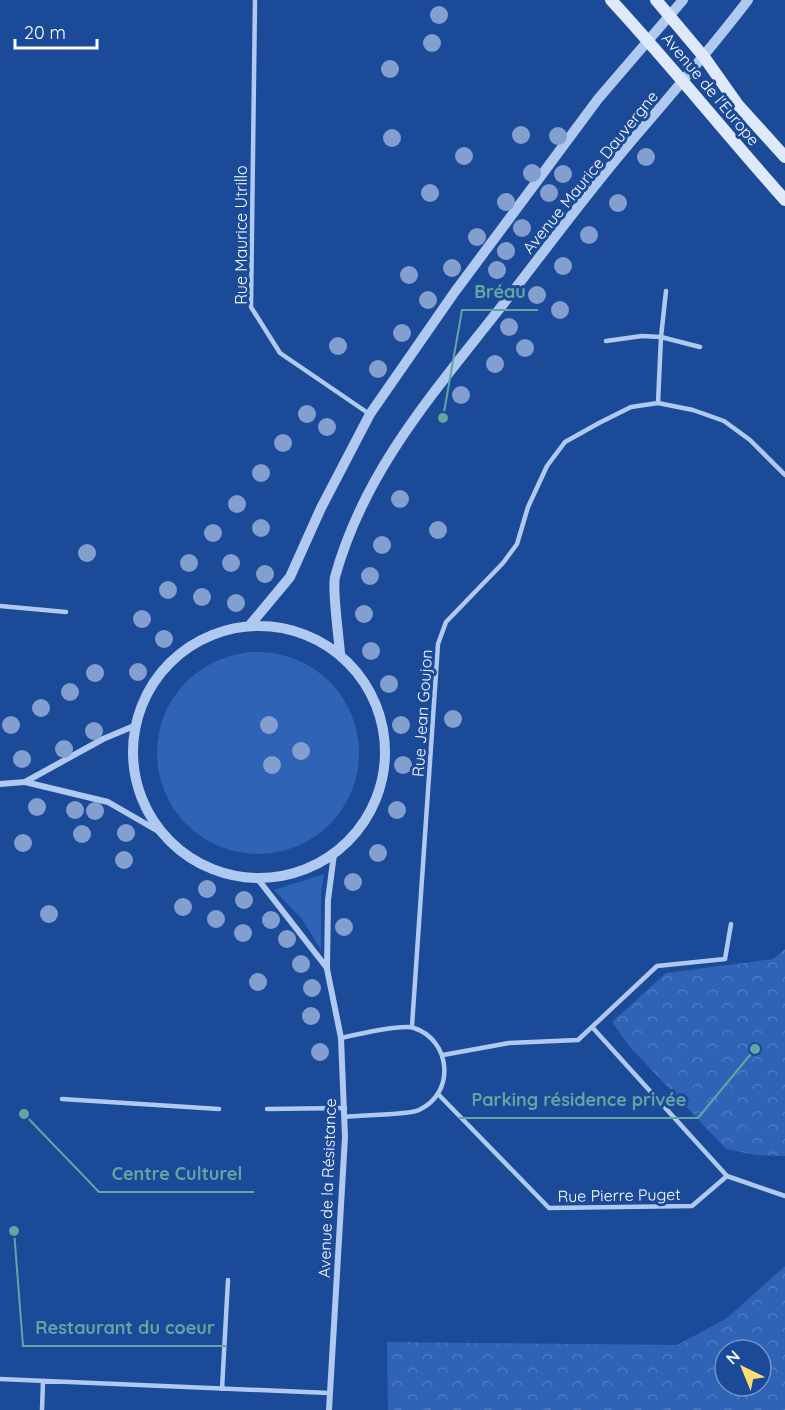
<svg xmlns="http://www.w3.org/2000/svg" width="785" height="1410" viewBox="0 0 785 1410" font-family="Quicksand,sans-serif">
	<defs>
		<pattern id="forest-crowns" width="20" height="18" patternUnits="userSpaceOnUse" patternTransform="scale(1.5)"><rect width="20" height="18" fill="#2f63b6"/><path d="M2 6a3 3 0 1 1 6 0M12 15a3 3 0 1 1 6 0" fill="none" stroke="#4e7ac1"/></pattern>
	</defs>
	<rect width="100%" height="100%" fill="#1b4a99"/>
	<path fill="#2f63b6" d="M157 753a101 101 0 1 1 202 0a101 101 0 1 1-202 0Z
		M324 874 321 892V950L302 919 274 890Z"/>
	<path fill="url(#forest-crowns)" fill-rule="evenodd" d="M785 949V1156L756 1155 726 1149 629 1046 612 1022 666 973 773 959Z
		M785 1266V1410H388L387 1342 677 1345 727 1318ZM725 1350H761V1386H725Z"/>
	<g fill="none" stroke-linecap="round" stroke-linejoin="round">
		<path stroke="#b0c9f0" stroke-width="4.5" d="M255 0 251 307 280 353 368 413
			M606 341 642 336 661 337 700 347
			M658 403 661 337 666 291
			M0 606 66 612
			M412 1026 438 644 446 622 503 563 517 544 528 507 547 466 565 442 599 423 631 407 658 403 693 410 724 421 750 440 785 475
			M592 1027 727 1176 785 1196
			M341 1038C354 1035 403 1024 414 1028 451 1040 456 1093 419 1110 409 1115 360 1115 345 1117
			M443 1055 509 1043 578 1040 657 966 725 959 731 924
			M439 1095 549 1208 692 1206 727 1176
			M62 1099 219 1109
			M267 1109 345 1108
			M0 1379 329 1393
			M222 1389 228 1280
			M42 1410 43 1381"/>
		<path stroke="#b0c9f0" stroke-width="6" d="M25 782 103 739 134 726
			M0 784 25 782 108 802 160 832
			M257 878 327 968
			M329 1410 345 1137 341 1038 327 969 328 900 334 854"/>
		<path stroke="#b0c9f0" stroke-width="10" d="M250 625 290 577 321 508 370 414 454 293 598 99 683 0
			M133 752a126 126 0 1 1 252 0a126 126 0 1 1-252 0Z
			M340 654C339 638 332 590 335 577 364 472 431 396 497 312 541 256 583 198 629 144 670 96 710 50 748 0"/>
		<path stroke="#dee9fb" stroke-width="12" d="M611 0C671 65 726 134 785 200
			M656 0 704 57 738 105 785 157"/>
	</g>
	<g fill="#829fcf">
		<circle cx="439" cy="15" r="9"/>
		<circle cx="432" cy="43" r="9"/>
		<circle cx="390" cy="69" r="9"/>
		<circle cx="521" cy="135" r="9"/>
		<circle cx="558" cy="136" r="9"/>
		<circle cx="392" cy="138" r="9"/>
		<circle cx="464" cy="156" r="9"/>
		<circle cx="646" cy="157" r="9"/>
		<circle cx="532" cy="173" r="9"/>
		<circle cx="563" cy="174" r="9"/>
		<circle cx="430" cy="193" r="9"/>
		<circle cx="549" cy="193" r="9"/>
		<circle cx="506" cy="202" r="9"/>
		<circle cx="618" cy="203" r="9"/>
		<circle cx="522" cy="228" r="9"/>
		<circle cx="589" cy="235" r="9"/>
		<circle cx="477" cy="237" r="9"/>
		<circle cx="506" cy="251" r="9"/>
		<circle cx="563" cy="266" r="9"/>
		<circle cx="452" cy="268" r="9"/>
		<circle cx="497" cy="270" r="9"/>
		<circle cx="409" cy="275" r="9"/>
		<circle cx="537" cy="295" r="9"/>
		<circle cx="428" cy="300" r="9"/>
		<circle cx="560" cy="310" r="9"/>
		<circle cx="509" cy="327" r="9"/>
		<circle cx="402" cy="333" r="9"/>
		<circle cx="338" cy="346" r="9"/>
		<circle cx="525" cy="348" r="9"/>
		<circle cx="495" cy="364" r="9"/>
		<circle cx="378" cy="369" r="9"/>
		<circle cx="461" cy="395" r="9"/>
		<circle cx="307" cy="414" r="9"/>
		<circle cx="327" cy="427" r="9"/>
		<circle cx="283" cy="443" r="9"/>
		<circle cx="261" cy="473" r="9"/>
		<circle cx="400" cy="499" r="9"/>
		<circle cx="237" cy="504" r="9"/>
		<circle cx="261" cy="528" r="9"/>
		<circle cx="438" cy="530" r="9"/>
		<circle cx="213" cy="533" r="9"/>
		<circle cx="382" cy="545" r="9"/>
		<circle cx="87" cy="553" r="9"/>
		<circle cx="189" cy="563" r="9"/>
		<circle cx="231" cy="563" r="9"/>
		<circle cx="265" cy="574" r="9"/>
		<circle cx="370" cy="576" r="9"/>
		<circle cx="168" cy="590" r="9"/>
		<circle cx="202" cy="597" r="9"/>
		<circle cx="236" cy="603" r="9"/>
		<circle cx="364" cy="614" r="9"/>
		<circle cx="142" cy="619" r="9"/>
		<circle cx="164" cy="639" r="9"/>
		<circle cx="371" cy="651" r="9"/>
		<circle cx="138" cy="672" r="9"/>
		<circle cx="95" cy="673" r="9"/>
		<circle cx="389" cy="684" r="9"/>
		<circle cx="70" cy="692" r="9"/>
		<circle cx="41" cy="708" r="9"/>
		<circle cx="453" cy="719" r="9"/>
		<circle cx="11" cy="725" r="9"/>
		<circle cx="269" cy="725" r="9"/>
		<circle cx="401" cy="725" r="9"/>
		<circle cx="94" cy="731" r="9"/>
		<circle cx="64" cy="749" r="9"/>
		<circle cx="301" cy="751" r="9"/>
		<circle cx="22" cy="759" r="9"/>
		<circle cx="272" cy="765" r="9"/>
		<circle cx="403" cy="765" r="9"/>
		<circle cx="37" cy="807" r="9"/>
		<circle cx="75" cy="810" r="9"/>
		<circle cx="397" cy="810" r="9"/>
		<circle cx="95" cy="811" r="9"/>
		<circle cx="126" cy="833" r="9"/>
		<circle cx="82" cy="834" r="9"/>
		<circle cx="23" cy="843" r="9"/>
		<circle cx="378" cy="853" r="9"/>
		<circle cx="124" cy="860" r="9"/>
		<circle cx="353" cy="882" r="9"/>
		<circle cx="207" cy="889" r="9"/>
		<circle cx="244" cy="900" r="9"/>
		<circle cx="183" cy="907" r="9"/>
		<circle cx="49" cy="914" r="9"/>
		<circle cx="216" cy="919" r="9"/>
		<circle cx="271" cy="920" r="9"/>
		<circle cx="344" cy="927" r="9"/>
		<circle cx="243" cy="933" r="9"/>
		<circle cx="287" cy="939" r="9"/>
		<circle cx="301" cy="964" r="9"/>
		<circle cx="258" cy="982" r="9"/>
		<circle cx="312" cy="988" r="9"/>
		<circle cx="311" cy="1016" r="9"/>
		<circle cx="320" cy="1052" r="9"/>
	</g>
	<g text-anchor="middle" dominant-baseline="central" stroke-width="6" stroke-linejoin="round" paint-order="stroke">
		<g font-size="16" fill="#fff" stroke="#1b4a99">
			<text transform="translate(711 89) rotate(50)">Avenue de l'Europe</text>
			<text transform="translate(590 172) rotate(-51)">Avenue Maurice Dauvergne</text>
			<text transform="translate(241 235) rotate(-90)">Rue Maurice Utrillo</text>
			<text transform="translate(422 713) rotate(-86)">Rue Jean Goujon</text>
			<text transform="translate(327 1188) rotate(-88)">Avenue de la Résistance</text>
			<text transform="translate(619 1195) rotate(-1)">Rue Pierre Puget</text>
		</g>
	</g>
	<path fill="none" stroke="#63a6a1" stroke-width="2" d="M443 418L462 310H538M755 1049L698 1118H459M24 1114L99 1192H254M14 1231L23 1346H226"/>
	<g fill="#63a6a1" stroke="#1b4a99" stroke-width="2">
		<circle cx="443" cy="418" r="6"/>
		<circle cx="755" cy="1049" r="6"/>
		<circle cx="24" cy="1114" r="6"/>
		<circle cx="14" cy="1231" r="6"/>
	</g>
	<g font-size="18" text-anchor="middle" font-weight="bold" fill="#63a6a1" stroke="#1b4a99" stroke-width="6" stroke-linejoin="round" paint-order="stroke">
		<text x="500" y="298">Bréau</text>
		<text x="579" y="1106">Parking résidence privée</text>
		<text x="177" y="1180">Centre Culturel</text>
		<text x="125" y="1334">Restaurant du coeur</text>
	</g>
	<g transform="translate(743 1368) rotate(317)"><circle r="28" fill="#1b4a99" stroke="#7692c2" stroke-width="1.5"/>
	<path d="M0-4.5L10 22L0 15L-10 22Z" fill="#ffde6f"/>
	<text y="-9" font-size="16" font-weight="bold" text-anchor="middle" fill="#ffffff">N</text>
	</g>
	<path d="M15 39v9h82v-9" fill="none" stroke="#ffffff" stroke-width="3"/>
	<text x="24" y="39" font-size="18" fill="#ffffff" stroke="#1b4a99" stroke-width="4.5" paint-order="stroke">20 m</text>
</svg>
